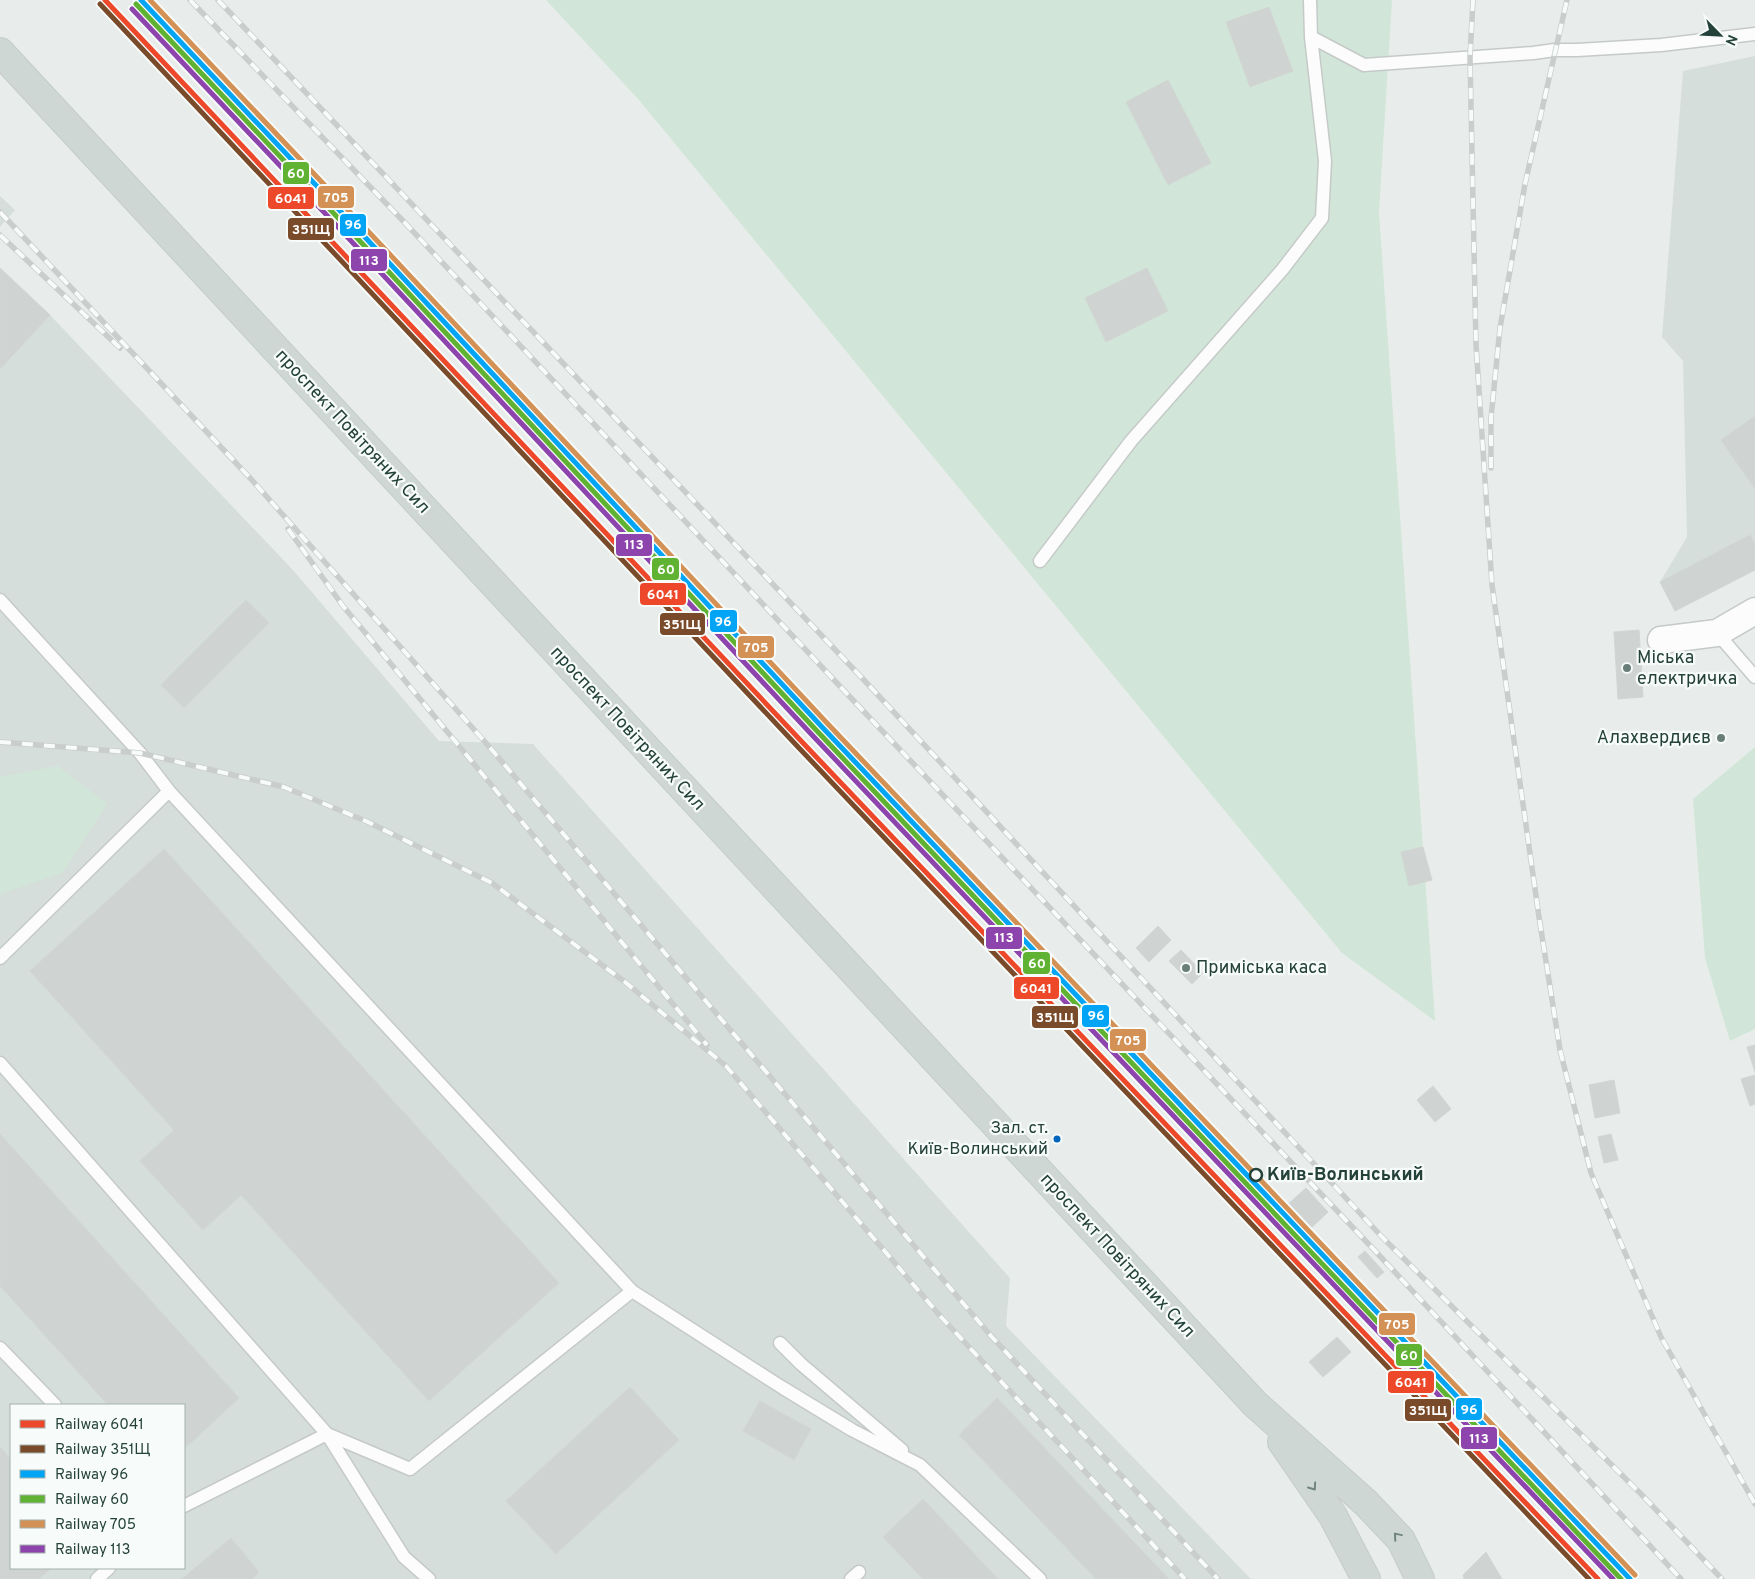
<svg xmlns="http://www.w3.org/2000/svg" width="1755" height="1579" viewBox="0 0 1755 1579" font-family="Overpass,sans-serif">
	<rect width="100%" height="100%" fill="#e8edeb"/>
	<path fill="#d6dedb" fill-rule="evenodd" d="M1755 56V570L1675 611 1660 582 1687 537 1683 361 1662 337 1683 71Z
		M0 196 15 210 0 227Z
		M0 268 50 315 293 570 439 741 533 744 1010 1278 1006 1326 1251 1579H0ZM11 1405H184V1568H11Z"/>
	<path fill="#d1e6d8" d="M546 0H1392L1379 212 1435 1021 1342 953 639 100Z
		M1755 747V1029L1730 1041 1705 958 1693 799Z
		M58 766 107 804 62 873 0 894V777Z"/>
	<path fill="#cfd4d2" stroke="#d1d6d4" d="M1269 7 1293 71 1250 87 1226 22Z
		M1168 80 1211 163 1168 185 1126 102Z
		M0 268 50 315 0 369Z
		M1147 268 1168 311 1106 342 1085 298Z
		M1755 416V489L1721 440Z
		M1750 535 1755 544V570L1675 611 1660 582Z
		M246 600 269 623 184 708 161 685Z
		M1639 630 1643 697 1618 699 1614 632Z
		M1423 847 1432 880 1409 886 1401 852Z
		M164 849 559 1283 429 1401 241 1195 203 1230 140 1161 174 1130 30 971Z
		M1158 926 1171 940 1149 962 1136 948Z
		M1181 950 1203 973 1192 984 1169 961Z
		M1755 1045V1072L1747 1047Z
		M1755 1075V1104L1750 1106 1741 1079Z
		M1614 1080 1620 1113 1595 1118 1589 1085Z
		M1433 1086 1451 1109 1435 1122 1417 1100Z
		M0 1134 239 1398 184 1449V1405H108L0 1286Z
		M1611 1134 1618 1160 1604 1163 1598 1137Z
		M1306 1188 1328 1212 1308 1231 1286 1206Z
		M1365 1251 1384 1272 1377 1278 1358 1257Z
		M1337 1337 1351 1352 1323 1377 1309 1362Z
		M630 1387 679 1440 556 1554 506 1501Z
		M997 1398 1169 1579H1096L959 1435Z
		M760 1401 811 1429 794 1460 743 1431Z
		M0 1447 11 1460V1568H52L38 1579H0Z
		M923 1499 998 1579H923L883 1537Z
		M231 1538 259 1572 252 1579H182Z
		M1486 1552 1502 1579H1464L1463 1575Z"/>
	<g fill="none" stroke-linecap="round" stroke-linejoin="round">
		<g stroke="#c5cac8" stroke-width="15">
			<path id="lane" d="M1311 37 1364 65 1533 53 1555 50H1577L1661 45 1755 34
				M1040 561 1131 441 1282 270 1322 218 1325 161 1311 37 1310 0
				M0 600 140 753 169 791 0 958
				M1717 633 1755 677
				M169 791 632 1291
				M0 1063 327 1434 404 1557 429 1579
				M780 1343 801 1364 902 1450
				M0 1348 55 1405
				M184 1506 327 1434 410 1469 632 1291 783 1388 852 1430 920 1465 1040 1579
				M97 1579 109 1568
				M851 1579 859 1572"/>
		</g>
		<g stroke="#c5cac8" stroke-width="29">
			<path id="street" d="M1661 640 1717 633 1755 611"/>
		</g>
		<g stroke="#c3ccc9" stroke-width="30">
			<path id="primary" d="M0 52 1255 1404 1366 1503 1401 1540 1420 1579
				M1282 1442 1333 1516 1366 1579"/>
		</g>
		<use href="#lane" stroke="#fcfcfc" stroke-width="12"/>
		<use href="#street" stroke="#fcfcfc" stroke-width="26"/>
		<use href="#primary" stroke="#cfd7d5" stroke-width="28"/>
		<g stroke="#c9cdcc" stroke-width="5.5">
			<path id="rail" d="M190 0 407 225 851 698 1378 1254 1681 1579
				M218 0 863 679 1383 1238 1642 1495 1722 1579
				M1473 0 1470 57 1476 345 1492 585 1539 917 1560 1050 1591 1173 1661 1337 1755 1504
				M0 212 251 479 486 743 991 1336 1218 1579
				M0 235 120 348
				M1491 468V418L1500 328 1525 184 1567 0
				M288 529 343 606 707 1045
				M0 742 140 753 284 787 368 822 492 883 625 982 726 1066 942 1318 1185 1579"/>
		</g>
		<use href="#rail" stroke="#f7fbf9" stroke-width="4" stroke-dasharray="11" stroke-linecap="butt"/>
		<g stroke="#f7fbf9" stroke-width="9">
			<path id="rail-1" d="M105 0 804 744 1598 1579"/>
		</g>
		<g stroke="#f7fbf9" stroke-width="9">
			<path id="rail-2" d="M100 4 799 748 1589 1579"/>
		</g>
		<g stroke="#f7fbf9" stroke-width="9">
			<path id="rail-3" d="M141 0 378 251 822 727 1630 1579"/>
		</g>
		<g stroke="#f7fbf9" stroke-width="9">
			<path id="rail-4" d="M136 4 373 255 817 731 1621 1579"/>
		</g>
		<g stroke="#f7fbf9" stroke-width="9">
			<path id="rail-5" d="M150 0 383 247 827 723 1635 1575"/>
		</g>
		<g stroke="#f7fbf9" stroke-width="9">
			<path id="rail-6" d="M132 9 369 260 813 736 1613 1579"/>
		</g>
		<use href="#rail-1" stroke="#ee482b" stroke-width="5"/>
		<use href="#rail-2" stroke="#7a4b2a" stroke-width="5"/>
		<use href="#rail-3" stroke="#02a5f5" stroke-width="5"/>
		<use href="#rail-4" stroke="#60b332" stroke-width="5"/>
		<use href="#rail-5" stroke="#d39155" stroke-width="5"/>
		<use href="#rail-6" stroke="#8e44ad" stroke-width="5"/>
	</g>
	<defs><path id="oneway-chevron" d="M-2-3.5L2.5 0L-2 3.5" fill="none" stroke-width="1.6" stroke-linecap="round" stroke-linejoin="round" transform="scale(1.25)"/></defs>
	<g stroke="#718580">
		<use href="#oneway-chevron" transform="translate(1313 1487) rotate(55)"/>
		<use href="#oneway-chevron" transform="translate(1397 1536) rotate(-130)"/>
	</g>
	<g fill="#697e78" stroke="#f7fbf9" stroke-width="2">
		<circle cx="1627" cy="668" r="5"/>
		<circle cx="1721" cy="738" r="5"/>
		<circle cx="1186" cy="968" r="5"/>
	</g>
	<circle fill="#0065bd" stroke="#f7fbf9" stroke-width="2" cx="1057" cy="1139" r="4.5"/>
	<circle fill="#f7fbf9" stroke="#24423a" stroke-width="2.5" cx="1256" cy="1175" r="6"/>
	<g text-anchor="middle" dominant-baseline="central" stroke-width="4.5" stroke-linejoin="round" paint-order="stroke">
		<g font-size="17" fill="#24423a" stroke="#f7fbf9" text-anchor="end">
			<text x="1048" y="1129">Зал. ст.<tspan x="1048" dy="21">Київ-Волинський</tspan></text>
		</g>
		<g font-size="18" fill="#24423a" stroke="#f7fbf9">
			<text transform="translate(352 432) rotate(47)">проспект Повітряних Сил</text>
			<text transform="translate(627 729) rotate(47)">проспект Повітряних Сил</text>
			<text transform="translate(1117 1256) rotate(47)">проспект Повітряних Сил</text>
		</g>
		<g font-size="18" fill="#24423a" stroke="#f7fbf9" text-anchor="start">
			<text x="1637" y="658">Міська<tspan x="1637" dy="21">електричка</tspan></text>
			<text x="1711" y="738" text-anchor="end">Алахвердиєв</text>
			<text x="1196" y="968">Приміська каса</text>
		</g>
		<g font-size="18" font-weight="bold" fill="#24423a" stroke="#f7fbf9" text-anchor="start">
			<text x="1267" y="1175">Київ-Волинський</text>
		</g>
	</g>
	<g stroke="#f7fbf9" stroke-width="2">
		<rect x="282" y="161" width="28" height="24" rx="5" fill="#60b332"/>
		<rect x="317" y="185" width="38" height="24" rx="5" fill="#d39155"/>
		<rect x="267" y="186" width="48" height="24" rx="5" fill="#ee482b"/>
		<rect x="339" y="213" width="28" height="24" rx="5" fill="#02a5f5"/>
		<rect x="287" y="217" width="48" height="24" rx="5" fill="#7a4b2a"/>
		<rect x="350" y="248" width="38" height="24" rx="5" fill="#8e44ad"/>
		<rect x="615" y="533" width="38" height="24" rx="5" fill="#8e44ad"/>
		<rect x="651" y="557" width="29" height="24" rx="5" fill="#60b332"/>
		<rect x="639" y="582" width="48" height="24" rx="5" fill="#ee482b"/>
		<rect x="709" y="609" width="29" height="24" rx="5" fill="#02a5f5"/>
		<rect x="659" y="612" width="47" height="24" rx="5" fill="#7a4b2a"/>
		<rect x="737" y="635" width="38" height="24" rx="5" fill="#d39155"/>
		<rect x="985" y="926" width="38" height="24" rx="5" fill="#8e44ad"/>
		<rect x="1022" y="951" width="29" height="24" rx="5" fill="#60b332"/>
		<rect x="1013" y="976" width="47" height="24" rx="5" fill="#ee482b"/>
		<rect x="1081" y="1004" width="29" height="24" rx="5" fill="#02a5f5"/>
		<rect x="1031" y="1005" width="48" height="24" rx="5" fill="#7a4b2a"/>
		<rect x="1109" y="1028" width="38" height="24" rx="5" fill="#d39155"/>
		<rect x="1378" y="1312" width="38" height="24" rx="5" fill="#d39155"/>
		<rect x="1395" y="1343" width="28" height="24" rx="5" fill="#60b332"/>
		<rect x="1387" y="1370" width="48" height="24" rx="5" fill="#ee482b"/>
		<rect x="1455" y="1397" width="28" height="24" rx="5" fill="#02a5f5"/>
		<rect x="1404" y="1398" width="48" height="24" rx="5" fill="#7a4b2a"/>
		<rect x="1460" y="1426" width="38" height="24" rx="5" fill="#8e44ad"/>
	</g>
	<g font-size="14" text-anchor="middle" font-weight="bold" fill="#fff">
		<text x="296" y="178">60</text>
		<text x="336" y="202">705</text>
		<text x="291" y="203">6041</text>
		<text x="353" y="229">96</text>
		<text x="311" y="234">351Щ</text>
		<text x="369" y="265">113</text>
		<text x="634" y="549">113</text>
		<text x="666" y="574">60</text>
		<text x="663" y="599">6041</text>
		<text x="723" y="626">96</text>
		<text x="682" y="629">351Щ</text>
		<text x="756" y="652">705</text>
		<text x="1004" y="942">113</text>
		<text x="1037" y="968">60</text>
		<text x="1036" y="993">6041</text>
		<text x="1096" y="1020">96</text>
		<text x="1055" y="1022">351Щ</text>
		<text x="1128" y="1045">705</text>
		<text x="1397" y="1329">705</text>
		<text x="1409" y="1360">60</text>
		<text x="1411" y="1387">6041</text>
		<text x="1469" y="1414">96</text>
		<text x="1428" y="1415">351Щ</text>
		<text x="1479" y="1443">113</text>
	</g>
	<rect x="10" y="1404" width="175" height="165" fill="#f7fbf9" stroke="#a3b1ad"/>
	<rect x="20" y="1420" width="25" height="8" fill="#ee482b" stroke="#a3b1ad"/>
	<text x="55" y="1429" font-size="15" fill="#24423a">Railway 6041</text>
	<rect x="20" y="1445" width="25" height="8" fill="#7a4b2a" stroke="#a3b1ad"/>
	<text x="55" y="1454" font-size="15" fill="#24423a">Railway 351Щ</text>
	<rect x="20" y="1470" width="25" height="8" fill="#02a5f5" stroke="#a3b1ad"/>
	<text x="55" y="1479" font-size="15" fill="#24423a">Railway 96</text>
	<rect x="20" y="1495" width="25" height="8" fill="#60b332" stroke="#a3b1ad"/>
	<text x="55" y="1504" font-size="15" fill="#24423a">Railway 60</text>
	<rect x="20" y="1520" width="25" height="8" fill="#d39155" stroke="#a3b1ad"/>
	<text x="55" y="1529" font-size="15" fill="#24423a">Railway 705</text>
	<rect x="20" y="1545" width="25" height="8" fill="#8e44ad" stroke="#a3b1ad"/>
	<text x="55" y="1554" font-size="15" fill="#24423a">Railway 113</text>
	<g transform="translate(1720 35) rotate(114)" stroke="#f7fbf9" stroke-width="4" paint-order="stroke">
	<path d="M0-4L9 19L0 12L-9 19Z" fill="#24423a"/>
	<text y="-8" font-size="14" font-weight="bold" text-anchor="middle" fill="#24423a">N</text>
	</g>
</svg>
